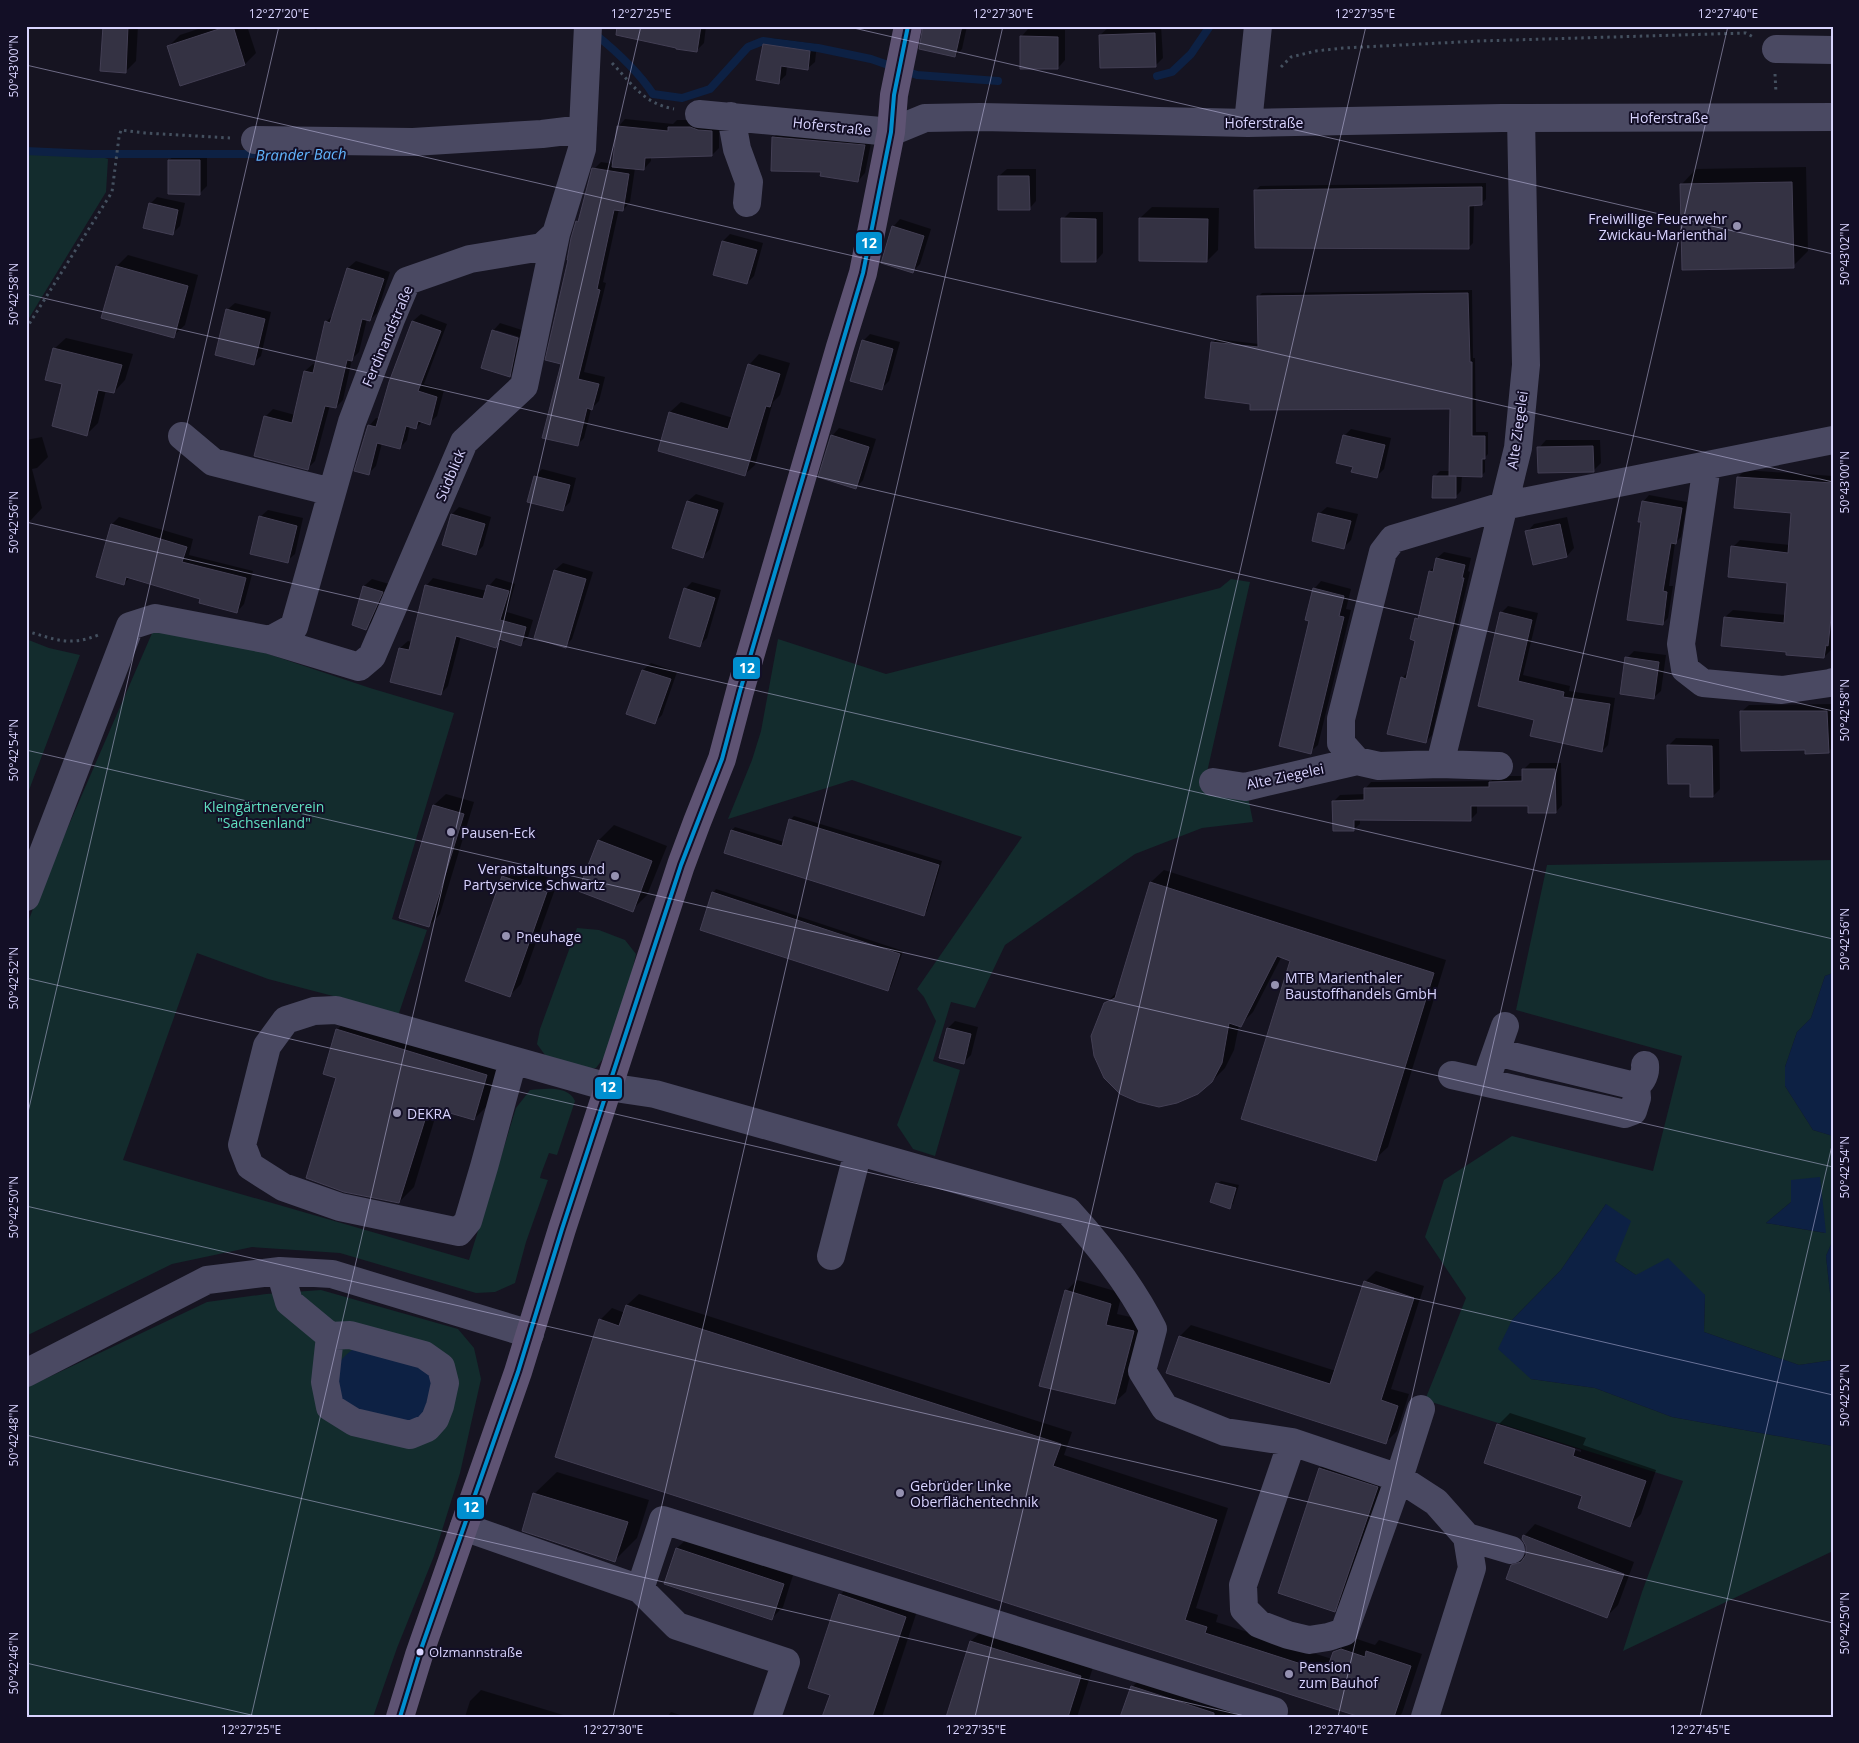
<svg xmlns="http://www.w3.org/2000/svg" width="1859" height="1743" viewBox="0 0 1859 1743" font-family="'Open Sans',sans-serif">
	<rect width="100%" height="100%" fill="#161421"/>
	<path fill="#132c2d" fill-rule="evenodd" d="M26 151 92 154 108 159 106 192 26 323Z
		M1231 579 1250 582 1203 790 1248 797 1253 822 1202 828 1135 854 1005 945 975 1008 951 1002 933 1061 960 1070 935 1156 913 1149 897 1125 936 1021 924 997 917 989 1022 837 852 780 728 819 752 760 761 731 778 639 886 674 1220 588Z
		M156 624 226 640 370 688 454 713 392 919 427 930 398 1016 333 996 268 979 197 953 123 1160 469 1260 516 1108 530 1090C544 1089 568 1085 575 1101L557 1155 549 1153 541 1174 540 1178 548 1180 526 1242 515 1283 495 1292 476 1293 340 1253 252 1247 172 1264 26 1336V928L35 903Z
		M26 639 49 648 80 655 26 798Z
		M1833 860V973L1825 976 1811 1018 1797 1032 1785 1067V1086L1813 1130 1833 1136V1240L1826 1256 1833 1320V1360L1799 1365 1704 1332 1705 1295 1636 1275 1615 1261 1606 1204 1561 1270 1512 1320 1531 1379 1595 1388 1672 1417 1833 1446V1551L1623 1651 1642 1592 1683 1481 1425 1400 1466 1298 1425 1237 1444 1180 1512 1136 1653 1171 1682 1056 1516 1010 1547 865ZM1791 1202 1825 1233 1766 1223Z
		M577 928 599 930 625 940 636 954 632 972 605 1056 596 1068 583 1070 545 1055 537 1044 540 1029Z
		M321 1290 458 1329 474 1348 481 1379 460 1473 434 1556 397 1648 373 1717H26V1388L207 1302 266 1294Z"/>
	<path fill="#0d2144" d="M1833 973V1136L1813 1130 1785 1086V1067L1797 1032 1811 1018 1825 976Z
		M1820 1177 1826 1233 1766 1223 1791 1202V1180Z
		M1606 1204 1631 1221 1615 1261 1636 1275 1668 1258 1705 1295 1704 1332 1799 1365 1833 1360V1446L1672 1417 1595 1388 1531 1379 1498 1349 1512 1320 1561 1270Z
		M1833 1240V1320L1826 1256Z
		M355 1348 433 1370 437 1396 412 1426 342 1406C337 1379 328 1366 355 1348Z"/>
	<path fill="#0007" fill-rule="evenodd" d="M104 26H138L136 61 125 72Z
		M207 26H247L256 53 245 64 169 46 180 35Z
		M309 26H320L316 30Z
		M622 26H706L704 43 697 50Z
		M925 26H967L962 49 955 56Z
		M1161 26 1163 58 1155 66 1100 35 1108 28Z
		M1028 29 1065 30V60L1058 68 1021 37Z
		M772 38 817 44 815 62 807 69 787 66 786 75 778 83 764 45Z
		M625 119 673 124 677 120H698L719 124V148L712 155 651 156V161L644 169 635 168 630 202 623 210 619 209 603 282 606 283 584 372 605 377 599 401 591 409 584 438 577 445 563 363 577 222 579 220 594 169 601 162 614 164 618 127Z
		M781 130 872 138 865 173 858 181 822 171 772 169 774 137Z
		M177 153H207V186L199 194 169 160Z
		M1806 167 1808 251 1793 266 1681 185 1696 169Z
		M1007 169H1036V201L1029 209 999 176Z
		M1486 183V199L1481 204H1474L1473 243 1468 248 1255 191 1260 186Z
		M157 197 185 203 180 226 172 234 150 204Z
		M1152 207 1219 208 1218 250 1207 261 1140 218Z
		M1070 212H1103V253L1096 261 1063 219Z
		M900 219 931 229 920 264 913 271 893 227Z
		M730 234 763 243 754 276 747 283 723 241Z
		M128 255 198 275 185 325 173 336 117 266Z
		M356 261 390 272 377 313 370 320 367 319 359 352 352 359 343 400 336 407 330 405 315 461 308 468 265 417 273 409 295 415 305 371 313 364 316 365 326 322 334 314 348 268Z
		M1472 290 1473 358H1475L1476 432H1488V454L1485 457V472L1481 476 1462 475 1461 491 1455 497 1434 477 1440 471H1450L1451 408 1251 403 1213 343 1216 339 1259 344 1258 297 1262 293Z
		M235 303 271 312 261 356 253 363 227 310Z
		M421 314 447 324 424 384 444 390 437 416 429 423 423 421 416 428 410 426 407 440 400 448 382 443 376 466 368 474 369 426 376 418 380 419 390 382 413 321Z
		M500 323 525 331 523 338 496 330V333L523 341 517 368 510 375 493 331Z
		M870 334 900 342 889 381 881 389 863 341Z
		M66 338 133 354 125 380 114 392 106 390 98 423 86 435 63 384 54 349Z
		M759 354 790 363 780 395 773 402 755 465 744 475 659 450 670 412 681 402 733 418 749 365Z
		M839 428 876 439 863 480 856 488 832 436Z
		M1351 429 1391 438 1384 469 1376 477 1354 466 1344 436Z
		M42 437 48 457 37 468 32 469 42 508 31 520 26 521V440Z
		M1546 440H1600L1601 463 1593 471 1539 448Z
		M542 469 576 478 570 502 563 509 535 476Z
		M1745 470 1833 476V640L1831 650 1824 657 1787 651 1725 617 1733 610 1786 615 1789 582 1733 547 1740 540 1790 545 1792 511 1738 477Z
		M696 494 724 503 710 549 703 556 688 501Z
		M1649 495 1687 502 1681 537 1675 543 1669 586H1673L1668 618 1662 624 1642 521 1643 502Z
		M459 507 491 517 483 546 475 554 452 514Z
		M1327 507 1358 514 1351 540 1344 547 1319 514Z
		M268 510 303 518 295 554 287 561 260 517Z
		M119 517 193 539 189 555 253 571 244 604 237 612 201 598 130 577 124 584 112 524Z
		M1567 517 1574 548 1567 556 1527 532 1534 524Z
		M1444 552 1471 558 1468 571 1470 572 1432 735 1426 742 1402 678 1409 671 1417 640V619L1420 615 1430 571 1435 566 1437 558Z
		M563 563 593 572 572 639 565 646 535 638 555 570Z
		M433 578 487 591 489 586 496 578 515 584 507 612 533 620 528 637 521 644 503 639 496 646 461 636 448 686 441 694 392 681 400 648 408 641 412 642 426 586Z
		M372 579 389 584 373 621 366 628 364 586Z
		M1321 581 1351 589 1346 609 1351 610 1318 745 1310 752V620L1314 589Z
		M692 582 721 590 707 638 699 646 685 589Z
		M1508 606 1538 613 1523 675 1570 686 1569 691 1615 698 1608 745 1602 751 1535 719 1480 705 1501 613Z
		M1634 651 1666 655 1661 691 1653 698 1627 658Z
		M651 663 677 672 662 715 654 723 628 714 643 670Z
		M1833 704V747L1828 752 1806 749 1741 712 1749 705Z
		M1676 738 1719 739 1720 789 1713 796 1669 745Z
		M1530 763H1561L1562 805 1556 812 1529 804 1477 805V813L1471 819H1360V824L1353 830 1334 801 1340 795 1365 794V789L1371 782 1491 781 1497 776H1523V770Z
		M446 794 474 802 440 914 429 926 400 917 434 805Z
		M794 816 942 861 927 911 924 914 732 830 735 827 784 842 791 819Z
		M614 825 667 846 647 895 632 910 580 890 599 840Z
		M514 865 558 881 521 984 510 995 503 876Z
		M1164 870 1446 960 1388 1147 1375 1159 1292 960 1282 956 1253 1012 1240 1025H1239L1234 1050 1225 1068 1212 1081 1105 1004 1118 991 1151 882Z
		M716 889 903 951 891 986 888 990 713 893Z
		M352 1014 502 1060 489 1104 474 1119 438 1108 414 1187 399 1202 338 1078 337 1030Z
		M955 1021 978 1027 971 1055 963 1063 948 1028Z
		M1221 1181 1239 1185 1233 1204 1229 1208 1217 1184Z
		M1376 1271 1424 1286 1391 1389 1409 1394 1397 1431 1386 1442 1180 1336 1191 1325 1336 1371 1365 1282Z
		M1077 1280 1122 1293 1117 1314 1144 1320 1126 1392 1114 1403 1066 1291Z
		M639 1294 1072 1432 1064 1455 1228 1508 1196 1608 1218 1615 1216 1622 1332 1659 1334 1653 1346 1640 1354 1638 1375 1645 1379 1640 1422 1654 1402 1713 1399 1717H1365L600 1320 612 1308 625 1313 627 1305Z
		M1510 1413 1586 1438 1583 1445 1656 1470 1641 1514 1630 1525 1584 1495 1498 1425ZM1503 1425 1581 1450V1452L1503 1427Z
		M1335 1453 1393 1472 1350 1595 1334 1610 1320 1468Z
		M557 1472 649 1500 637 1538 615 1560 534 1494Z
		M1535 1524 1634 1562 1618 1605 1607 1616 1512 1566 1527 1553V1546L1524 1536Z
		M689 1537 794 1572 783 1607 772 1618 677 1548Z
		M855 1580 920 1602 882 1717H824L831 1695 840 1595Z
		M987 1626 1095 1661 1077 1717H947L971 1641Z
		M1144 1675 1273 1717H1122L1132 1687Z
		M481 1690 570 1717H465L470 1701Z
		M671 1712 686 1717H667Z"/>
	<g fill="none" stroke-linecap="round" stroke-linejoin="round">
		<path stroke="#0d2144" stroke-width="8" d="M595 34C616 51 638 71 653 94L682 98 710 89 748 47 763 41 818 48 871 59 894 67
			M905 71 917 75 998 81
			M1157 76 1172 72 1191 54 1210 26
			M26 151 92 154H267"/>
	</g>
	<path fill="#343243" stroke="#433f54" d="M103 26H128L126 73 100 71Z
		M228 26H233L245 65 180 86 167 46Z
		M617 26H701L697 52 676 49V48L616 35Z
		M923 26H962L955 57 919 49Z
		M1155 33 1156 67 1100 68 1099 35Z
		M1020 36 1058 37V69H1020Z
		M763 44 810 51 808 70 781 66 779 84 756 80Z
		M617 126 668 131V127H690L698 130 712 131V156L645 158 644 170 612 167Z
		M772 137 865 145 858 182 820 176 821 172 771 171Z
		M168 160H200V195L168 194Z
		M592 168 629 174 623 211 614 210 597 289 600 290 578 379 599 384 592 410 587 408 578 446 542 438 561 364 545 360 568 260H567L571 238 576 221 578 222Z
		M998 176H1029L1030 210H998Z
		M1792 182 1794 268 1682 270 1680 184Z
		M1482 187V205L1469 206V249L1255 248 1254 190Z
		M149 203 178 210 173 235 143 228Z
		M1061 218 1096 219V262H1061Z
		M1139 218 1208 219 1207 262 1139 261Z
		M892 226 924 236 913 273 881 263Z
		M722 241 757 250 747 284 713 275Z
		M116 266 188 286 174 338 101 318Z
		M347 268 384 279 370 321 362 319 352 361 347 360 336 408 325 406 308 470 254 456 264 416 292 423 304 371 313 373 325 321 330 323Z
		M1468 293 1470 362H1472V436H1485V459H1482V477L1449 476 1450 409 1250 410V404L1205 398 1211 342 1258 347 1257 296Z
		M226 309 265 319 254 365 215 355Z
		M412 321 441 331 418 391 437 397 430 425 418 421 416 429 406 426 400 449 377 443 369 475 354 471 368 425 376 427 389 382Z
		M492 330 518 338 510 377 481 368Z
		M862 340 893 349 882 390 850 381Z
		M53 348 122 365 114 393 98 390 87 436 52 426 62 384 45 380Z
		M748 364 780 374 770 407 766 406 745 476 658 451 669 412 728 429Z
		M831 435 869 447 856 489 818 477Z
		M1343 435 1385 445 1377 478 1351 472 1353 467 1336 463Z
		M1593 446 1594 472 1538 473 1537 447Z
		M534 476 570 485 563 511 527 502Z
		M1433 476H1456V498H1432Z
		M1737 477 1833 483V599L1828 646 1826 645 1824 658 1786 655V652L1721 646 1724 617 1784 623 1787 583 1728 577 1731 546 1788 553 1791 513 1734 508Z
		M687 501 718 510 703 558 672 548Z
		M1642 501 1682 508 1676 544 1671 543 1663 591 1667 592 1663 625 1627 620 1641 522H1638Z
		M1318 513 1351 521 1344 549 1312 541Z
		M451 514 485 524 476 555 442 545Z
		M259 516 297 526 288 563 250 554Z
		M111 524 187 547 182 562 246 578 237 613 199 603 200 599 126 577 124 585 96 577Z
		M1560 524 1567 557 1533 565 1525 531Z
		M1436 558 1465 565 1462 578H1464L1453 627 1426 743 1387 734 1401 677 1406 679 1415 641 1410 639 1415 618 1418 619 1429 571 1433 572Z
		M554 570 586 579 566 648 534 638Z
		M425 585 483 599 487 585 509 591 500 620 526 627 521 646 499 639 496 648 456 636 441 695 390 682 399 648 409 650Z
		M363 586 383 592 366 630 352 625Z
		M684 588 715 598 700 647 669 638Z
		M1313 588 1344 596 1339 616 1344 617 1311 754 1279 746 1309 621 1305 620Z
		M1500 612 1532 620 1518 681 1564 692 1563 697 1610 704 1602 752 1530 736 1534 720 1478 706Z
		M1625 657 1659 662 1654 699 1620 694Z
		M642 670 671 679 655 724 626 714Z
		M1740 711H1827L1829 753 1805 754V750L1741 751Z
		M1667 745 1712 746 1713 797H1690V784H1668Z
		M1522 769H1555L1556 813H1528V806H1471V821L1354 820V831H1333L1332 801 1364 800V788L1489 787V782L1522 781Z
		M433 805 464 814 429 927 399 918Z
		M789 819 939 865 924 916 724 853 731 830 782 846Z
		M598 840 652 861 633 912 578 891Z
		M502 876 547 892 510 997 465 981Z
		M1150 882 1434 973 1376 1161 1241 1119 1290 961 1277 956 1241 1027 1229 1023 1222 1063 1212 1082 1198 1094 1177 1103 1159 1107 1138 1102 1120 1094 1104 1078 1094 1056 1091 1036 1104 1003 1115 998Z
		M712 892 900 954 888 991 700 930Z
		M947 1028 971 1034 964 1064 939 1058Z
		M336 1029 487 1075 474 1120 429 1107 399 1203 344 1192 306 1178 336 1078 323 1074Z
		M1216 1183 1236 1188 1230 1209 1210 1202Z
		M1364 1281 1414 1298 1381 1400 1398 1406 1386 1444 1166 1373 1179 1336 1330 1384Z
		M1065 1290 1111 1304 1106 1325 1134 1331 1115 1404 1039 1386Z
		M626 1305 1061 1444 1053 1466 1217 1520 1185 1620 1207 1627 1205 1633 1326 1672 1333 1652 1341 1649 1365 1657 1366 1651 1411 1666 1394 1717H1360L555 1457 599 1319 619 1326Z
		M1497 1424 1575 1449 1573 1456 1646 1481 1630 1527 1578 1508 1582 1496 1484 1463Z
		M1319 1468 1378 1487 1335 1612 1278 1593Z
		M533 1493 628 1522 615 1562 522 1531Z
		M1523 1535 1624 1574 1607 1618 1506 1579 1511 1565 1521 1562 1526 1555V1546L1522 1539Z
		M676 1548 784 1584 772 1620 664 1584Z
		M839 1594 906 1617 872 1717H822L830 1695 808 1688Z
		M970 1641 1081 1676 1068 1717H946Z
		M1131 1686 1214 1713V1717H1120Z"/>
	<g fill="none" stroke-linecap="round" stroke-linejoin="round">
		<path stroke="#44505f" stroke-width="3" stroke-dasharray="2.5 4" stroke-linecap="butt" d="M612 63C633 85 643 103 674 109
			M1281 67 1291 57 1316 51 1343 48 1479 41 1746 33 1755 38
			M1775 74 1776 93
			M26 329 112 192 119 137 121 130 145 133 230 138
			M26 631C55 639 69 647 98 635"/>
		<path stroke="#4a4962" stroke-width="28" d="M1776 49 1833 50
			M699 114 891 132 925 118 980 117 1248 123 1502 118 1833 117
			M731 116 737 149 749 182 747 203
			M1248 123 1258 26
			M255 140 413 142 542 134 583 129
			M182 436 213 462 332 492
			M1707 465 1681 644 1685 669 1703 683 1782 690 1830 683 1833 682
			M270 640 294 627 352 422 391 319 407 281 470 259 542 247 556 234 582 149 588 26
			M1440 764 1518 448 1526 365 1521 118
			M1499 766 1440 764 1379 766 1357 761 1341 743V719L1383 552 1393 539 1503 506 1833 440
			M1213 782 1245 787 1357 761
			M26 897 130 626 155 618 270 640 359 667 372 656 464 442 524 386 556 234
			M1496 1052 1631 1085C1641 1086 1646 1074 1645 1065
			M513 1061 484 1167 468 1221 459 1232 340 1207 283 1187 250 1166 242 1145 267 1046 286 1020 314 1011 336 1010 608 1087 655 1094 1068 1211C1101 1247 1131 1285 1153 1329L1142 1371 1165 1408 1225 1432 1292 1442 1399 1478 1436 1502 1467 1537 1472 1568 1425 1717
			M1490 1069 1505 1026
			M1452 1075 1625 1114 1633 1111 1637 1098 1636 1085
			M831 1256 858 1152
			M280 1271 289 1302 330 1336 350 1335 424 1355 441 1367 445 1383 440 1406 435 1419 427 1428 410 1435 354 1422 330 1407 325 1382 330 1336
			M26 1373 207 1280 280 1271 332 1274 530 1334
			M1292 1442 1243 1585 1244 1609 1259 1624 1288 1635 1309 1640 1328 1637 1344 1632 1399 1478 1421 1409
			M464 1527 640 1589 677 1626 786 1662 767 1717
			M1467 1537 1511 1550
			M640 1589 663 1520 1274 1711"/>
		<path stroke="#5e5373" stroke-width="28" d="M400 1717 419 1655 518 1372 562 1229 681 865 697 822 722 759 740 691 840 347 863 273 891 132 894 95 908 26"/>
		<g stroke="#130f26" stroke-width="8">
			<path id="bus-1" d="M400 1717 419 1655 518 1372 562 1229 681 865 722 759 740 691 863 273 891 132 894 95 908 26"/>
		</g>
		<use href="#bus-1" stroke="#008fcf" stroke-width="4"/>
	</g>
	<path fill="none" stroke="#d9d4ff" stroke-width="1" stroke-opacity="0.45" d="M845 26 1833 254M26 65 1833 482M26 294 1833 711M26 522 1833 939M26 750 1833 1167M26 978 1833 1395M26 1121 279 26M26 1206 1833 1623M26 1435 1249 1717M26 1663 260 1717M251 1717 641 26M613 1717 1003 26M975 1717 1366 26M1338 1717 1728 26M1700 1717 1833 1141"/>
	<g fill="#9591b1" stroke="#130f26" stroke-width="2">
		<circle cx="1737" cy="226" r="5"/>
		<circle cx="451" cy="832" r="5"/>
		<circle cx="615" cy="876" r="5"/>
		<circle cx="506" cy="936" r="5"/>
		<circle cx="1275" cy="985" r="5"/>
		<circle cx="397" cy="1113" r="5"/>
		<circle cx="900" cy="1493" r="5"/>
		<circle cx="1289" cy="1674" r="5"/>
	</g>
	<circle fill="#d9d4ff" stroke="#130f26" stroke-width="2" cx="420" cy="1652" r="4.5"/>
	<g text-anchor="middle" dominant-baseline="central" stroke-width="4" stroke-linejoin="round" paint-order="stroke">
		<g font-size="13" fill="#d9d4ff" stroke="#130f26" text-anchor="start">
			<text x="429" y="1652">Olzmannstraße</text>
		</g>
		<g font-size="14" fill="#d9d4ff" stroke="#130f26">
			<text x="1669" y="117">Hoferstraße</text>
			<text x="1264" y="122">Hoferstraße</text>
			<text transform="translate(832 126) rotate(6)">Hoferstraße</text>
			<text transform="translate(387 336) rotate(-67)">Ferdinandstraße</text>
			<text transform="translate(1517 430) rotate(-82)">Alte Ziegelei</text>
			<text transform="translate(450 475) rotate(-67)">Südblick</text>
			<text transform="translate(1285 776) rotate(-12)">Alte Ziegelei</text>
		</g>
		<g font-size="14" fill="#d9d4ff" stroke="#130f26" text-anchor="start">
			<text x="1727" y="218" text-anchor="end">Freiwillige Feuerwehr<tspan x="1727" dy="16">Zwickau-Marienthal</tspan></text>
			<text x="461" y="832">Pausen-Eck</text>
			<text x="605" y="868" text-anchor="end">Veranstaltungs und<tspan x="605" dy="16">Partyservice Schwartz</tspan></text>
			<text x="516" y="936">Pneuhage</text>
			<text x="1285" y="977">MTB Marienthaler<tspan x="1285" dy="16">Baustoffhandels GmbH</tspan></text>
			<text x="407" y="1113">DEKRA</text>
			<text x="910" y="1485">Gebrüder Linke<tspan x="910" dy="16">Oberflächentechnik</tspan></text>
			<text x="1299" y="1666">Pension<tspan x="1299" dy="16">zum Bauhof</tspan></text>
		</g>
		<g font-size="14" fill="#5fe0c0" stroke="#130f26">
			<text x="264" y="806">Kleingärtnerverein<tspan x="264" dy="16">"Sachsenland"</tspan></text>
		</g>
		<g font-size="15" font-style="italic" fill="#62b6ff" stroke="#130f26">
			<text transform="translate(301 154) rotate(-1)">Brander Bach</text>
		</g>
	</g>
	<g stroke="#130f26" stroke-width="2">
		<rect x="855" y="231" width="28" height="24" rx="5" fill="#008fcf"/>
		<rect x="732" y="656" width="29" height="24" rx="5" fill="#008fcf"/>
		<rect x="594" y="1076" width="29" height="24" rx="5" fill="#008fcf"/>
		<rect x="456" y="1496" width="29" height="24" rx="5" fill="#008fcf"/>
	</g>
	<g font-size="14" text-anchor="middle" font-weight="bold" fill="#fff">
		<text x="869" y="248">12</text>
		<text x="747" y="673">12</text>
		<text x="608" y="1092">12</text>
		<text x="471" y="1512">12</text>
	</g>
	<rect width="1859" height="1743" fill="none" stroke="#130f26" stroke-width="55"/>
	<rect x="28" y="28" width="1804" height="1688" fill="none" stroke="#d9d4ff" stroke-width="2"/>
	<g font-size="12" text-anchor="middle" fill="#d9d4ff">
		<text x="279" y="18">12°27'20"E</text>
		<text x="641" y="18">12°27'25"E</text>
		<text x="1003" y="18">12°27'30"E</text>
		<text x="1365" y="18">12°27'35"E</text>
		<text x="1728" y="18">12°27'40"E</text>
		<text transform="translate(14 66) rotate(-90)" y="4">50°43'00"N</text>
		<text transform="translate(1845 254) rotate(-90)" y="4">50°43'02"N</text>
		<text transform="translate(14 294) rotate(-90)" y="4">50°42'58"N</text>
		<text transform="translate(1845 482) rotate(-90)" y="4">50°43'00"N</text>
		<text transform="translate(14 522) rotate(-90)" y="4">50°42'56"N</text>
		<text transform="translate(1845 710) rotate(-90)" y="4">50°42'58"N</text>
		<text transform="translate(14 750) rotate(-90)" y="4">50°42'54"N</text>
		<text transform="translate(1845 939) rotate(-90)" y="4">50°42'56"N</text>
		<text transform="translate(14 978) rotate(-90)" y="4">50°42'52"N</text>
		<text transform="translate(1845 1167) rotate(-90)" y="4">50°42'54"N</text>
		<text transform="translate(14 1207) rotate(-90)" y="4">50°42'50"N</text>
		<text transform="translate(1845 1395) rotate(-90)" y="4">50°42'52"N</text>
		<text transform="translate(14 1435) rotate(-90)" y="4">50°42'48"N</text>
		<text transform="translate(1845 1623) rotate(-90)" y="4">50°42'50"N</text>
		<text transform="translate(14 1663) rotate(-90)" y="4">50°42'46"N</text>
		<text x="251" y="1734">12°27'25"E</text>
		<text x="613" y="1734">12°27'30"E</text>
		<text x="976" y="1734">12°27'35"E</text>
		<text x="1338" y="1734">12°27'40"E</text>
		<text x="1700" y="1734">12°27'45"E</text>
	</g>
</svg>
